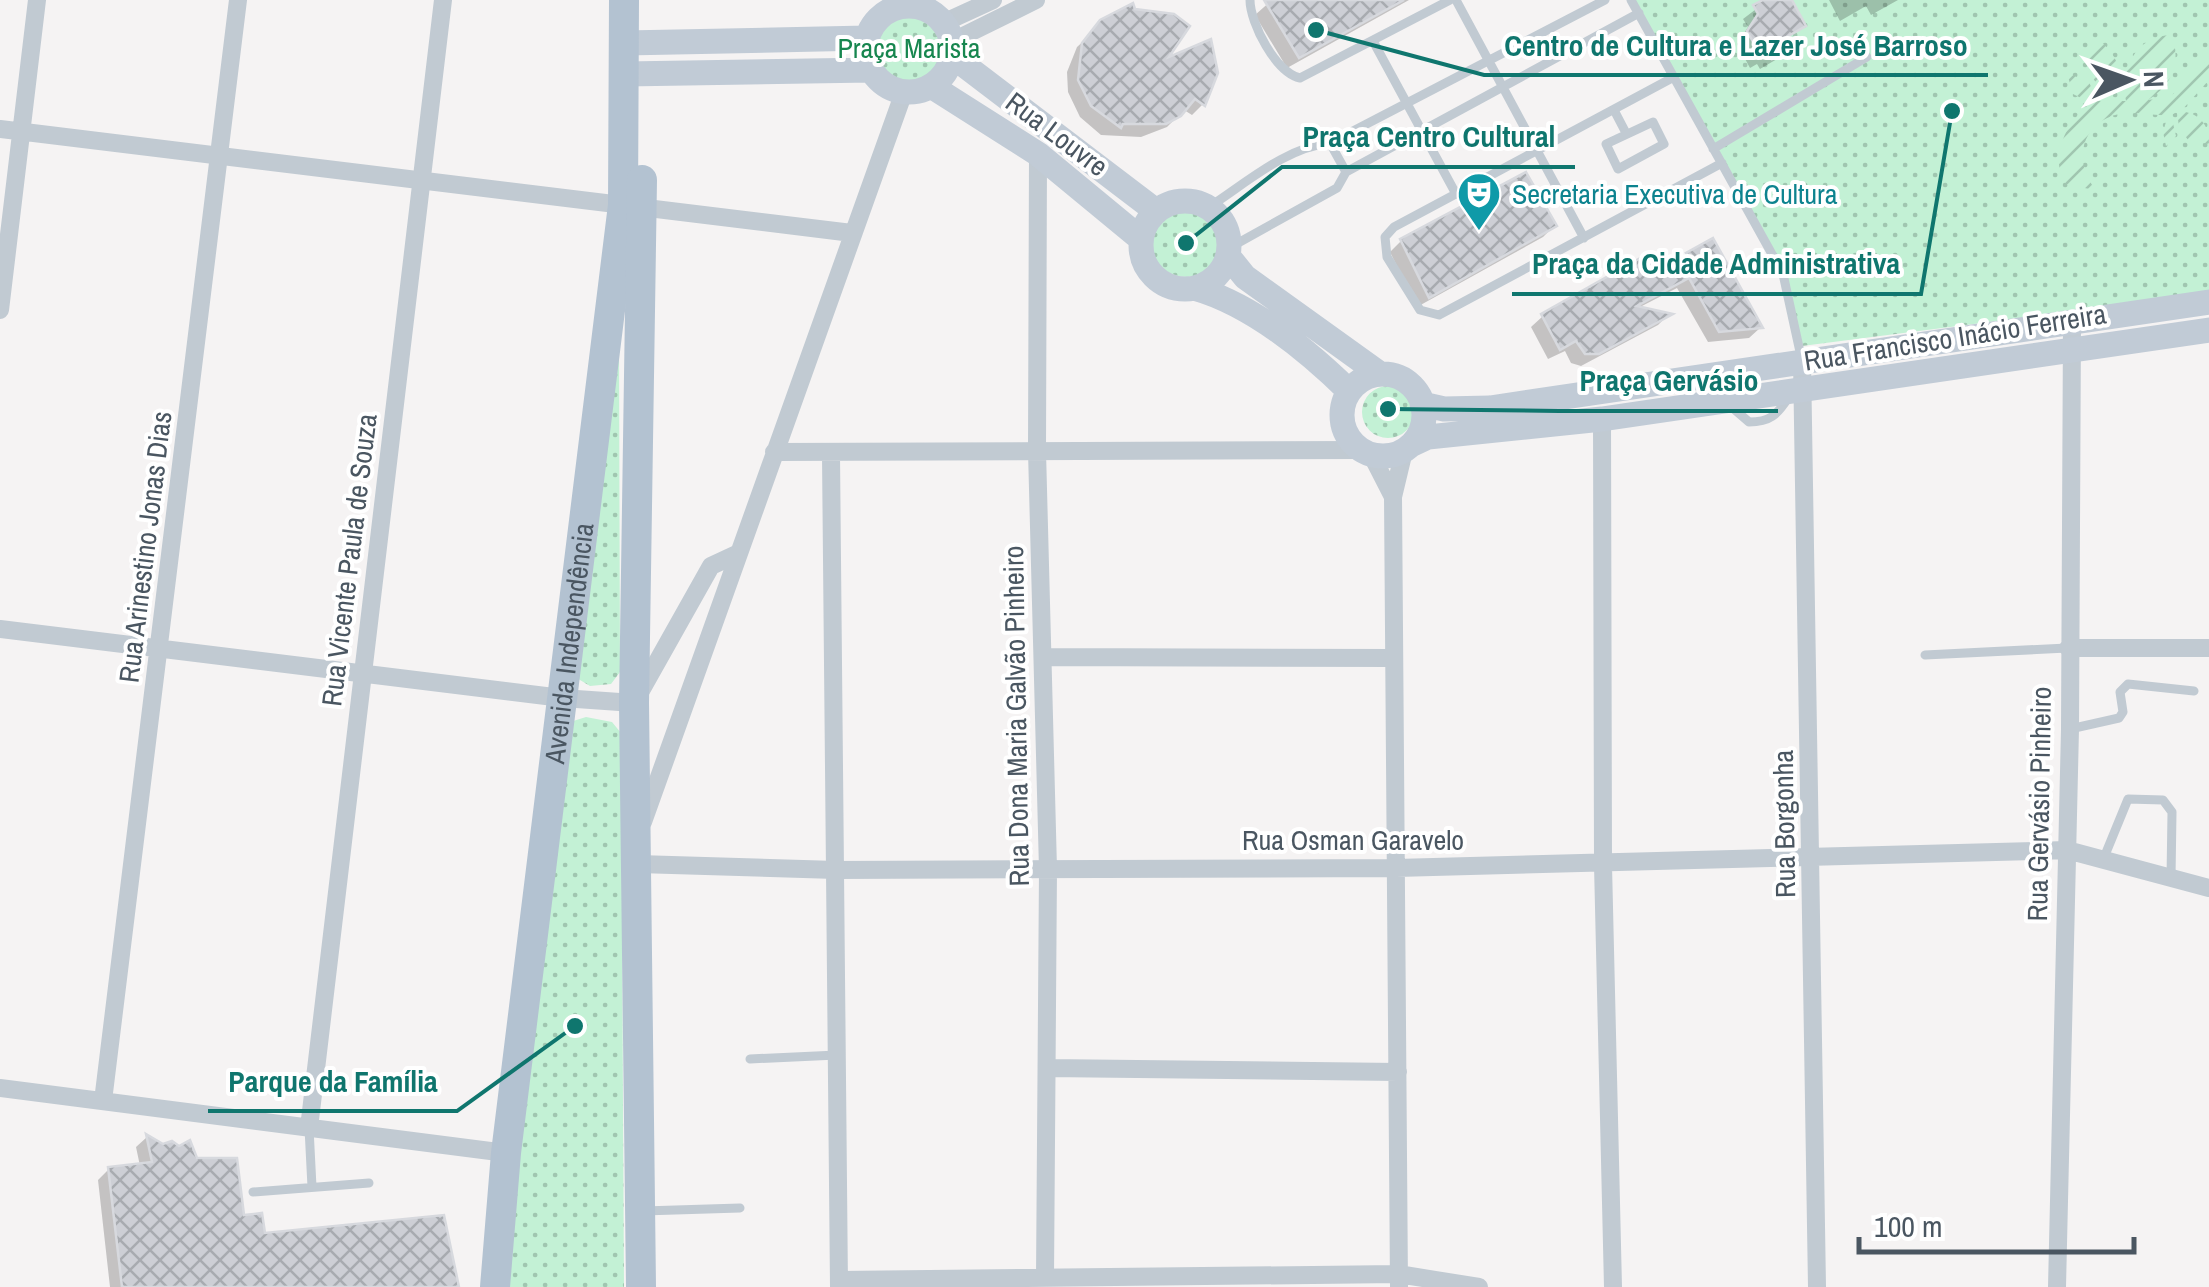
<svg xmlns="http://www.w3.org/2000/svg" width="2209" height="1287" viewBox="0 0 2209 1287" font-family="'Archivo Narrow',sans-serif">
	<defs>
		<pattern id="grass-dots" width="8" height="8" patternUnits="userSpaceOnUse" patternTransform="scale(2.5)"><rect width="8" height="8" fill="#c3f1d5"/><path d="M2 2h.1M6 6h.1" fill="none" stroke="#a0c6b0" stroke-width="1.8" stroke-linecap="round"/></pattern>
		<pattern id="garden-furrows" width="10" height="10" patternUnits="userSpaceOnUse" patternTransform="scale(2.5)"><rect width="10" height="10" fill="#c3f1d5"/><path d="M-1 1l2-2M0 10L10 0M9 11l2-2" fill="none" stroke="#a0c6b0"/></pattern>
		<pattern id="building-cross-hatch" width="8" height="8" patternUnits="userSpaceOnUse" patternTransform="scale(2.5)"><rect width="8" height="8" fill="#cdcfd5"/><path d="M0 0l8 8M0 8l8-8" fill="none" stroke="#a8abb0"/></pattern>
	</defs>
	<rect width="100%" height="100%" fill="#f5f3f3"/>
	<path fill="url(#grass-dots)" d="M1634 0H2209V294L1802 346 1783 271Z
		M874 48a35 35 0 1 1 70 0a35 35 0 1 1-70 0Z
		M1150 241a36 36 0 1 1 72 0a36 36 0 1 1-72 0Z
		M619 338 620 672 611 684 590 686 575 677Z
		M1362 412a26 26 0 1 1 52 0a26 26 0 1 1-52 0Z
		M586 717 612 722 621 733 624 1287H504L570 722Z"/>
	<path fill="url(#garden-furrows)" d="M2172 35C2181 63 2173 84 2148 100L2171 97 2190 70 2209 60V80L2181 111C2200 114 2209 124 2209 144L2188 140 2179 127 2177 112 2171 115 2176 136 2166 146 2163 132 2168 115C2152 116 2135 111 2119 114 2081 122 2072 162 2096 190L2067 185C2047 159 2067 120 2091 103L2073 94 2067 73 2089 82 2097 101H2126C2120 69 2135 36 2172 35Z
		M2097 38C2117 55 2127 73 2112 97 2089 81 2081 63 2097 38Z"/>
	<path fill="#0003" d="M1272 0H1409L1287 68 1255 15Z
		M1768 0H1789L1803 26 1784 41 1788 48 1777 59 1760 69 1757 64 1750 68 1737 44 1748 27 1743 19Z
		M1829 0H1898L1871 15 1866 6 1840 21Z
		M1111 16 1162 62 1210 42 1215 72 1203 104 1192 115 1184 110 1167 127 1141 137 1101 135 1080 117 1068 92 1067 72 1077 47Z
		M1554 226 1543 237 1417 307 1390 252 1401 241Z
		M1688 255 1760 328 1749 338 1708 342 1677 288 1638 308 1668 315 1658 325 1581 366 1571 363 1565 351 1548 359 1531 327 1543 316 1662 278 1678 269Z
		M147 1137 195 1160 241 1218 262 1235 455 1287H110L98 1180 109 1169 140 1166 136 1147Z"/>
	<path fill="url(#building-cross-hatch)" stroke="#d7d9de" stroke-width="2.5" d="M1264 0H1404L1299 58Z
		M1763 0H1792L1806 26 1785 38 1792 48 1772 59 1769 54 1762 58 1747 31 1758 14 1753 5Z
		M1133 3 1135 9 1174 14 1190 26 1169 57 1211 39 1218 73 1205 106 1195 99 1181 116 1166 124H1123L1121 128 1091 106 1078 80 1082 43 1100 20Z
		M1526 172 1557 226 1429 298 1400 239Z
		M1713 238 1763 328 1719 332 1689 278 1637 306 1673 314 1599 354H1585L1576 341 1560 350 1541 314 1651 252 1663 274 1690 259 1686 253Z
		M146 1134 163 1144 172 1141 179 1146 190 1140 197 1158H237L244 1215 262 1213 265 1233 444 1215 459 1287H122L108 1167 152 1162Z"/>
	<g fill="none" stroke-linecap="round" stroke-linejoin="round">
		<path stroke="#c1cad2" stroke-width="9" d="M1250 0C1250 23 1276 73 1300 78L1450 0
			M1456 0 1584 238
			M1631 0 1783 274 1802 361
			M1373 41 1456 194
			M1674 77 1394 227 1385 237 1387 257 1420 310 1439 315 1722 163
			M1614 110 1626 133
			M1653 122 1664 144 1618 169 1606 144Z
			M1330 143 1346 172
			M1713 149 1867 57
			M1209 207C1245 184 1286 147 1330 143L1605 0
			M1229 248 1337 188 1346 172 1639 13
			M1727 403 1749 422C1770 422 1777 415 1788 398
			M1925 655 2067 648
			M2070 729 2119 718 2123 712 2120 692 2128 684 2194 691
			M2103 860 2128 799 2163 800 2172 812 2171 878
			M750 1059 837 1055
			M309 1128 312 1187
			M253 1192 369 1183
			M643 1211 740 1208"/>
		<path stroke="#c1cad2" stroke-width="18" d="M913 0 916 7
			M891 10 892 0
			M943 23 993 0
			M951 42 1036 0
			M0 129 852 233
			M1038 154 1037 451 1048 869 1045 1278
			M0 310 37 0
			M1802 361 1817 1287
			M1602 419 1603 865 1613 1287
			M774 452 1361 450
			M1371 454 1393 497
			M831 455 839 1287
			M0 629 562 698 634 703 711 566 739 553
			M2068 648H2209
			M1044 657 1394 658
			M643 822 904 92
			M638 864 836 870 1396 868 2067 850 2209 888
			M1047 1068 1398 1072
			M0 1088 506 1153
			M103 1101 238 0
			M309 1128 443 0
			M840 1280 1398 1274 1479 1287
			M1399 1287 1393 497 1404 451
			M2057 1287 2070 729 2072 323"/>
		<path stroke="#c1cbd6" stroke-width="25" d="M866 49a43 43 0 1 1 86 0a43 43 0 1 1-86 0Z
			M625 43 867 38
			M951 55 1156 211
			M625 74 871 70
			M931 86 1038 154 1141 239
			M1141 245a44 44 0 1 1 88 0a44 44 0 1 1-88 0Z
			M1228 256 1245 277 1380 374
			M1194 288C1251 304 1307 350 1349 391
			M1342 415a41 41 0 1 1 82 0a41 41 0 1 1-82 0Z
			M1422 404 1444 409 1490 408 2209 302
			M1413 444 1428 437 1602 419 2209 330"/>
		<g stroke="#b3c2d1" stroke-width="30">
			<path id="s1" d="M495 1287 506 1153 623 205 624 0"/>
			<path d="M641 1287 634 703 642 180"/>
		</g>
	</g>
	<defs>
		<g id="theatre-pin" transform="scale(2.25)"><path d="M0 17L-7.5 6A9.5 9.5 0 1 1 7.5 6Z" fill="#0f9aa8" stroke="#fff"/><path d="M-5-5.5Q0-4 5-5.5V0Q5 5 0 6Q-5 5-5 0ZM-3.3-2.5H-1v1.5H-3.3ZM1-2.5H3.3v1.5H1ZM-2.8 1Q0 5.5 2.8 1Z" fill="#fff"/></g>
	</defs>
	<g fill-rule="evenodd">
		<use href="#theatre-pin" x="1479" y="194"/>
	</g>
	<g text-anchor="middle" dominant-baseline="central" stroke-width="8" stroke-linejoin="round" paint-order="stroke">
		<g font-size="28" fill="#17864f" stroke="#fff">
			<text x="909" y="48">Praça Marista</text>
		</g>
		<g font-size="28" fill="#4a5661" stroke="#fff">
			<text transform="translate(1057 134) rotate(37)">Rua Louvre</text>
			<text transform="translate(1955 337) rotate(-9)">Rua Francisco Inácio Ferreira</text>
			<text transform="translate(145 547) rotate(-83)">Rua Arinestino Jonas Dias</text>
			<text transform="translate(349 560) rotate(-83)">Rua Vicente Paula de Souza</text>
			<text stroke="none"><textPath href="#s1" startOffset="648">Avenida Independência</textPath></text>
			<text transform="translate(1016 716) rotate(-91)">Rua Dona Maria Galvão Pinheiro</text>
			<text transform="translate(2039 804) rotate(-89)">Rua Gervásio Pinheiro</text>
			<text transform="translate(1784 824) rotate(-91)">Rua Borgonha</text>
			<text x="1353" y="840">Rua Osman Garavelo</text>
		</g>
		<g font-size="28" fill="#0d838f" stroke="#fff" text-anchor="start">
			<text x="1512" y="194">Secretaria Executiva de Cultura</text>
		</g>
	</g>
	<path fill="none" stroke="#0f766e" stroke-width="4" d="M1316 30L1484 75H1988M1186 243L1282 167H1575M1952 111L1921 294H1512M1388 409L1559 411H1778M575 1026L457 1111H208"/>
	<g fill="#0f766e" stroke="#fff" stroke-width="4">
		<circle cx="1316" cy="30" r="10"/>
		<circle cx="1186" cy="243" r="10"/>
		<circle cx="1952" cy="111" r="10"/>
		<circle cx="1388" cy="409" r="10"/>
		<circle cx="575" cy="1026" r="10"/>
	</g>
	<g font-size="30" text-anchor="middle" font-weight="bold" fill="#0f766e" stroke="#fff" stroke-width="8" stroke-linejoin="round" paint-order="stroke">
		<text x="1736" y="56">Centro de Cultura e Lazer José Barroso</text>
		<text x="1429" y="147">Praça Centro Cultural</text>
		<text x="1716" y="274">Praça da Cidade Administrativa</text>
		<text x="1669" y="391">Praça Gervásio</text>
		<text x="333" y="1092">Parque da Família</text>
	</g>
	<g transform="translate(2129 80) rotate(88)" stroke="#ffffff" stroke-width="8" paint-order="stroke">
	<path d="M0-8L18 38L0 25L-18 38Z" fill="#4a5661"/>
	<text y="-15" font-size="28" font-weight="bold" text-anchor="middle" fill="#4a5661">N</text>
	</g>
	<path d="M1859 1237v15h275v-15" fill="none" stroke="#4a5661" stroke-width="5"/>
	<text x="1874" y="1237" font-size="30" fill="#4a5661" stroke="#ffffff" stroke-width="8" paint-order="stroke">100 m</text>
</svg>
